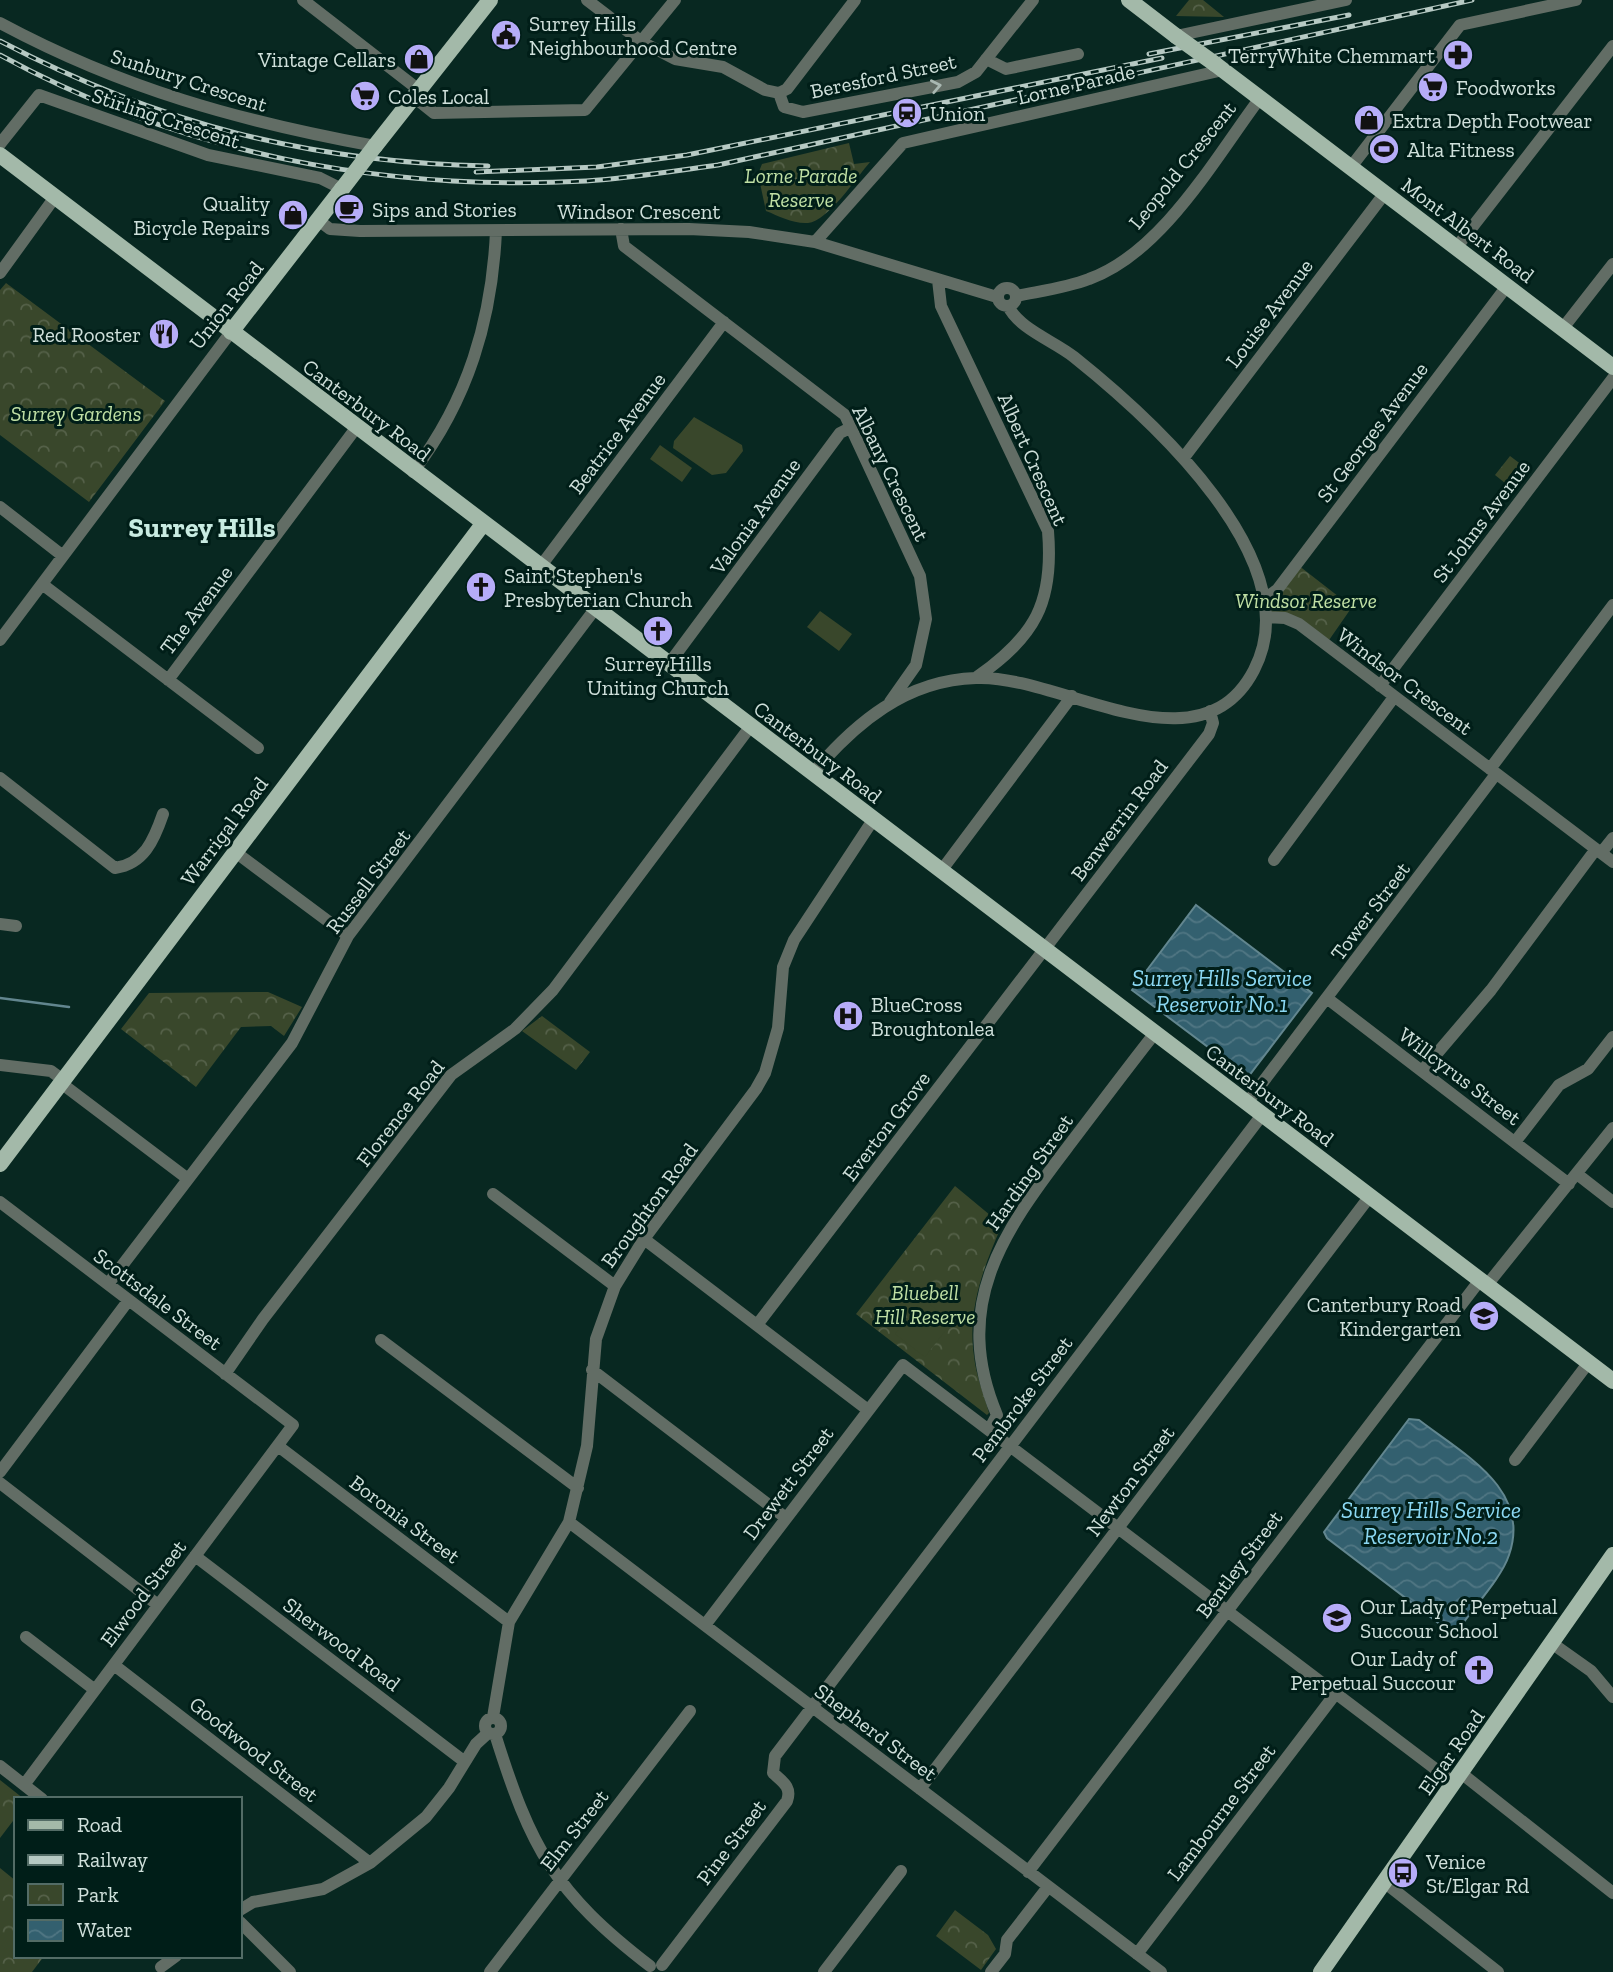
<svg xmlns="http://www.w3.org/2000/svg" width="1613" height="1972" viewBox="0 0 1613 1972" font-family="'Zilla Slab',serif">
	<defs>
		<pattern id="park-crowns" width="20" height="18" patternUnits="userSpaceOnUse" patternTransform="scale(1.75)"><rect width="20" height="18" fill="#39472b"/><path d="M2 6a3 3 0 1 1 6 0M12 15a3 3 0 1 1 6 0" fill="none" stroke="#556149"/></pattern>
		<pattern id="water-waves" width="16" height="10" patternUnits="userSpaceOnUse" patternTransform="scale(1.75)"><rect width="16" height="10" fill="#33606f"/><path d="M0 5q4-4 8 0t8 0" fill="none" stroke="#507683"/></pattern>
	</defs>
	<rect width="100%" height="100%" fill="#082821"/>
	<path fill="url(#park-crowns)" d="M1189 0H1203L1224 17 1176 16Z
		M849 143 854 164 870 162C857 177 828 221 808 223 793 224 779 216 766 211L758 174 762 164Z
		M6 283 165 401 89 502 0 435V290Z
		M1510 456 1530 471 1515 491 1495 475Z
		M1298 565 1352 607 1327 643 1268 615 1267 600Z
		M268 992 302 1007 284 1036 271 1026 241 1027 196 1087 121 1029 149 993Z
		M542 1016 590 1052 576 1070 522 1031Z
		M955 1186 1002 1225C984 1266 967 1309 974 1356 976 1376 984 1394 989 1413L987 1415 856 1314Z
		M0 1780 24 1799H16V1817L0 1838Z
		M0 1868 16 1881V1956H44L32 1972H0Z
		M955 1910 988 1935 996 1949 981 1970 936 1936Z"/>
	<path fill="#39472b" d="M694 417 742 445 743 451 726 473 712 475 673 448 674 441Z
		M660 445 692 468 682 482 650 459Z
		M820 611 852 634 839 651 807 627Z
		M923 1299 952 1322 925 1357 895 1334Z"/>
	<path fill="url(#water-waves)" stroke="#62868f" stroke-width="2" d="M1196 905 1312 993 1248 1077 1132 990Z
		M1409 1419 1419 1420C1463 1454 1532 1489 1509 1555 1502 1577 1474 1607 1461 1626L1453 1630 1445 1628 1327 1538 1324 1532Z"/>
	<g fill="none" stroke-linecap="round" stroke-linejoin="round">
		<path stroke="#62868f" stroke-width="2.5" d="M0 998 69 1007"/>
		<path stroke="#626d65" stroke-width="12" d="M303 0 419 90
			M587 0 642 42 675 59 723 67 765 90 779 93
			M0 23C123 89 239 121 375 146
			M1176 36 1346 0
			M986 59 1006 69 1078 54
			M779 93 784 107 803 112 958 82 976 72 1033 0
			M779 93 787 89 855 0
			M414 97 434 113 585 110 675 0
			M0 144 39 95 208 155 320 178 342 189
			M1351 167 1460 25 1576 0
			M318 220 330 229 360 231 689 229 749 232 815 242 997 297
			M621 229 624 246 845 415 920 576 926 619 916 665 890 702
			M815 242 903 143 1223 70
			M1456 248 1613 46
			M0 273 55 197
			M938 280 941 306 1048 531C1054 603 1035 636 977 677
			M998 297a9 9 0 1 1 18 0a9 9 0 1 1-18 0Z
			M1016 296C1040 291 1066 288 1089 279 1162 253 1215 158 1260 98
			M1563 328 1613 264
			M1185 456 1385 193
			M413 472C468 400 492 320 496 231
			M0 507 63 556
			M540 567 724 322
			M42 584 258 748
			M1264 599 1277 590 1507 286
			M1267 617 1285 618 1299 624 1613 862
			M0 640 231 332
			M668 665 840 433 852 427
			M168 680 356 428
			M1380 686 1613 378
			M1490 769 1613 605
			M812 774C855 723 906 680 976 678 1060 674 1199 776 1254 670 1311 561 1149 417 1074 357 1054 341 1019 329 1008 306
			M0 778 115 868C144 864 154 840 163 814
			M234 851 348 936
			M1601 853 1613 838
			M1274 860 1394 697
			M941 871 1072 696
			M0 924 16 926
			M1328 999 1569 1184
			M0 1065 51 1071 63 1080
			M1422 1071 1491 990 1596 849
			M61 1083 188 1179
			M1247 1103 1496 774
			M1515 1142 1559 1085 1588 1069 1613 1037
			M1577 1174 1613 1202
			M493 1194 615 1286
			M0 1202 293 1425 24 1785
			M644 1239 868 1410
			M108 1284 292 1043 348 936 595 609
			M1487 1285 1613 1128
			M757 1325 1209 734 1213 723 1210 711
			M381 1340 578 1488
			M592 1370 786 1518
			M225 1374 263 1319 451 1075 515 1029 553 990 750 727
			M989 1430 997 1415C951 1306 1002 1233 1067 1148 1096 1110 1125 1071 1155 1033
			M278 1446 509 1622
			M1515 1460 1589 1362
			M0 1472 128 1301
			M0 1483 158 1605
			M569 1522 1161 1972
			M195 1556 465 1762
			M705 1625 903 1365 1454 1783
			M26 1637 95 1690
			M1553 1644 1591 1671 1613 1697
			M114 1665 370 1863
			M493 1717 509 1622 569 1522 587 1446 596 1339 615 1286 644 1239 756 1089 765 1073 778 1028 783 967 794 940 873 820
			M485 1726a8 8 0 1 1 16 0a8 8 0 1 1-16 0Z
			M495 1734C531 1849 554 1892 650 1966
			M0 1766 42 1799
			M1461 1773 1613 1893
			M920 1789 1370 1196
			M1028 1872 1480 1280
			M1384 1882 1498 1972
			M240 1910 253 1902 323 1889 370 1863 426 1817 449 1788 476 1744 488 1733
			M240 1922 290 1972
			M1137 1954 1336 1693
			M662 1965 787 1801C792 1787 783 1782 773 1773L775 1756 1262 1115
			M161 1967 176 1956
			M490 1972 690 1711
			M824 1972 901 1871
			M991 1972 1005 1954 1007 1940 1048 1887"/>
		<path stroke="#a3b9a9" stroke-width="16" d="M1129 0 1176 36
			M1215 64 1613 367
			M375 146 490 0
			M0 155 1613 1381
			M231 332 342 189
			M0 1164 483 524
			M1321 1972 1613 1555"/>
		<g stroke="#b6c9c3" stroke-width="5">
			<path id="rail" d="M0 41C156 123 312 163 488 166
				M1149 54 1349 15
				M0 55C179 153 383 192 586 181 630 178 674 171 718 165L1472 0
				M476 172 597 167 687 155 1162 58"/>
		</g>
		<use href="#rail" stroke="#001e18" stroke-width="2.5" stroke-dasharray="8" stroke-linecap="butt"/>
		<path stroke="#a3b9a9" stroke-width="16" d="M1176 36 1215 64
			M342 189 375 146"/>
	</g>
	<defs><path id="oneway-chevron" d="M-2-3.5L2.5 0L-2 3.5" fill="none" stroke-width="1.6" stroke-linecap="round" stroke-linejoin="round" transform="scale(1.75)"/></defs>
	<use stroke="#a9b8b2" href="#oneway-chevron" transform="translate(936 86) rotate(-11)"/>
	<defs>
		<g id="civic-disc" transform="scale(1.575)"><circle r="9.5" fill="#b6acf8" stroke="#001e18"/><path d="M-.6-6.5H3V-4.5H.6V-3L4-1V1h2V6H-6V1h2V-1L-.6-3ZM-1.2 2.5V6h2.4V2.5Z" fill="#111"/></g>
		<g id="pharmacy-disc" transform="scale(1.575)"><circle r="9.5" fill="#b6acf8" stroke="#001e18"/><path d="M-2-6h4v4h4v4h-4v4h-4v-4h-4v-4h4Z" fill="#111"/></g>
		<g id="shop-disc" transform="scale(1.575)"><circle r="9.5" fill="#b6acf8" stroke="#001e18"/><path d="M-5-2.5h2.3a2.7 3.5 0 0 1 5.4 0H5L5.5 6h-11ZM-1.5-2.5h3a1.5 2.3 0 0 0-3 0Z" fill="#111"/></g>
		<g id="supermarket-disc" transform="scale(1.575)"><circle r="9.5" fill="#b6acf8" stroke="#001e18"/><path d="M-6-5.5h2.5l.6 2H6L4.5 2H-2.5L-4.4-4H-6ZM-1.5 3.2a1.3 1.3 0 1 0 .1 0ZM3 3.2a1.3 1.3 0 1 0 .1 0Z" fill="#111"/></g>
		<g id="station-disc" transform="scale(1.575)"><circle r="9.5" fill="#b6acf8" stroke="#001e18"/><path d="M-3-6H3Q5-6 5-4V2Q5 4 3 4L4.5 6H3L1.5 4h-3L-3 6H-4.5L-3 4Q-5 4-5 2V-4Q-5-6-3-6ZM-3.5-4v3h7v-3ZM-3.5 1v1.5H-2V1ZM2 1v1.5H3.5V1Z" fill="#111"/></g>
		<g id="stadium-disc" transform="scale(1.575)"><circle r="9.5" fill="#b6acf8" stroke="#001e18"/><path d="M0-5a6.5 5 0 1 0 0 10a6.5 5 0 1 0 0-10ZM-3.5-1.8h7v3.6h-7Z" fill="#111"/></g>
		<g id="cafe-disc" transform="scale(1.575)"><circle r="9.5" fill="#b6acf8" stroke="#001e18"/><path d="M-5.5-4.5H6V0H3Q3 3.5 0 3.5H-2.5Q-5.5 3.5-5.5 0ZM3-3.2v2h1.7v-2ZM-6 4.5H4V6H-6Z" fill="#111"/></g>
		<g id="restaurant-disc" transform="scale(1.575)"><circle r="9.5" fill="#b6acf8" stroke="#001e18"/><path d="M-5-6h1v4h1v-4h1v4h1v-4h1v5L-1.5 .5V6h-2V.5L-5-1ZM5-6V6H3V1.5H1.5Q1.5-4 5-6Z" fill="#111"/></g>
		<g id="church-disc" transform="scale(1.575)"><circle r="9.5" fill="#b6acf8" stroke="#001e18"/><path d="M-1.2-6h2.4v3.5h3.3v2.4h-3.3V6h-2.4V-.1h-3.3v-2.4h3.3Z" fill="#111"/></g>
		<g id="hospital-disc" transform="scale(1.575)"><circle r="9.5" fill="#b6acf8" stroke="#001e18"/><path d="M-5-5h3v3.5h4V-5h3V5h-3V1.5h-4V5h-3Z" fill="#111"/></g>
		<g id="school-disc" transform="scale(1.575)"><circle r="9.5" fill="#b6acf8" stroke="#001e18"/><path d="M0-5L7-2L0 1L-7-2ZM-4 1L0 2.5L4 1V4Q0 6-4 4Z" fill="#111"/></g>
		<g id="bus-disc" transform="scale(1.575)"><circle r="9.5" fill="#b6acf8" stroke="#001e18"/><path d="M-5-6H5V4H4V6H2V4H-2V6H-4V4H-5ZM-3.5-4V0h7V-4ZM-3.5 1.2v1.5H-2V1.2ZM2 1.2v1.5H3.5V1.2Z" fill="#111"/></g>
	</defs>
	<g fill-rule="evenodd">
		<use href="#civic-disc" x="506" y="35"/>
		<use href="#pharmacy-disc" x="1458" y="55"/>
		<use href="#shop-disc" x="419" y="59"/>
		<use href="#supermarket-disc" x="1433" y="87"/>
		<use href="#supermarket-disc" x="365" y="96"/>
		<use href="#station-disc" x="907" y="113"/>
		<use href="#shop-disc" x="1369" y="120"/>
		<use href="#stadium-disc" x="1384" y="149"/>
		<use href="#cafe-disc" x="349" y="209"/>
		<use href="#shop-disc" x="293" y="215"/>
		<use href="#restaurant-disc" x="164" y="334"/>
		<use href="#church-disc" x="481" y="587"/>
		<use href="#church-disc" x="658" y="631"/>
		<use href="#hospital-disc" x="848" y="1016"/>
		<use href="#school-disc" x="1484" y="1316"/>
		<use href="#school-disc" x="1337" y="1618"/>
		<use href="#church-disc" x="1479" y="1670"/>
		<use href="#bus-disc" x="1403" y="1873"/>
	</g>
	<g text-anchor="middle" dominant-baseline="central" stroke-width="6" stroke-linejoin="round" paint-order="stroke">
		<g font-size="21" fill="#cfe0db" stroke="#001e18" text-anchor="start">
			<text x="529" y="23">Surrey Hills<tspan x="529" dy="24">Neighbourhood Centre</tspan></text>
			<text x="1435" y="55" text-anchor="end">TerryWhite Chemmart</text>
			<text x="396" y="59" text-anchor="end">Vintage Cellars</text>
			<text x="1456" y="87">Foodworks</text>
			<text x="388" y="96">Coles Local</text>
			<text x="930" y="113">Union</text>
			<text x="1392" y="120">Extra Depth Footwear</text>
			<text x="1407" y="149">Alta Fitness</text>
			<text x="270" y="203" text-anchor="end">Quality<tspan x="270" dy="24">Bicycle Repairs</tspan></text>
			<text x="372" y="209">Sips and Stories</text>
			<text x="141" y="334" text-anchor="end">Red Rooster</text>
			<text x="504" y="575">Saint Stephen's<tspan x="504" dy="24">Presbyterian Church</tspan></text>
			<text x="658" y="663" text-anchor="middle">Surrey Hills<tspan x="658" dy="24">Uniting Church</tspan></text>
			<text x="871" y="1004">BlueCross<tspan x="871" dy="24">Broughtonlea</tspan></text>
			<text x="1461" y="1304" text-anchor="end">Canterbury Road<tspan x="1461" dy="24">Kindergarten</tspan></text>
			<text x="1360" y="1606">Our Lady of Perpetual<tspan x="1360" dy="24">Succour School</tspan></text>
			<text x="1456" y="1658" text-anchor="end">Our Lady of<tspan x="1456" dy="24">Perpetual Succour</tspan></text>
			<text x="1426" y="1861">Venice<tspan x="1426" dy="24">St/Elgar Rd</tspan></text>
		</g>
		<g font-size="21" fill="#cfe0db" stroke="#001e18">
			<text transform="translate(883 76) rotate(-12)">Beresford Street</text>
			<text transform="translate(189 80) rotate(18)">Sunbury Crescent</text>
			<text transform="translate(1076 84) rotate(-13)">Lorne Parade</text>
			<text transform="translate(166 118) rotate(18)">Stirling Crescent</text>
			<text transform="translate(1182 165) rotate(-51)">Leopold Crescent</text>
			<text x="639" y="211">Windsor Crescent</text>
			<text transform="translate(1468 230) rotate(37)">Mont Albert Road</text>
			<text transform="translate(226 305) rotate(-52)">Union Road</text>
			<text transform="translate(1269 313) rotate(-53)">Louise Avenue</text>
			<text transform="translate(367 410) rotate(37)">Canterbury Road</text>
			<text transform="translate(1372 432) rotate(-53)">St Georges Avenue</text>
			<text transform="translate(617 433) rotate(-53)">Beatrice Avenue</text>
			<text transform="translate(1033 459) rotate(66)">Albert Crescent</text>
			<text transform="translate(891 473) rotate(64)">Albany Crescent</text>
			<text transform="translate(755 516) rotate(-54)">Valonia Avenue</text>
			<text transform="translate(1481 521) rotate(-53)">St Johns Avenue</text>
			<text transform="translate(196 610) rotate(-53)">The Avenue</text>
			<text transform="translate(1405 681) rotate(37)">Windsor Crescent</text>
			<text transform="translate(818 752) rotate(37)">Canterbury Road</text>
			<text transform="translate(1119 820) rotate(-53)">Benwerrin Road</text>
			<text transform="translate(224 831) rotate(-53)">Warrigal Road</text>
			<text transform="translate(368 881) rotate(-53)">Russell Street</text>
			<text transform="translate(1370 911) rotate(-53)">Tower Street</text>
			<text transform="translate(1460 1076) rotate(37)">Willcyrus Street</text>
			<text transform="translate(1270 1095) rotate(37)">Canterbury Road</text>
			<text transform="translate(400 1113) rotate(-52)">Florence Road</text>
			<text transform="translate(886 1126) rotate(-53)">Everton Grove</text>
			<text transform="translate(1029 1172) rotate(-55)">Harding Street</text>
			<text transform="translate(649 1205) rotate(-54)">Broughton Road</text>
			<text transform="translate(158 1299) rotate(37)">Scottsdale Street</text>
			<text transform="translate(1022 1399) rotate(-53)">Pembroke Street</text>
			<text transform="translate(1130 1481) rotate(-53)">Newton Street</text>
			<text transform="translate(788 1483) rotate(-53)">Drewett Street</text>
			<text transform="translate(405 1519) rotate(37)">Boronia Street</text>
			<text transform="translate(1239 1564) rotate(-53)">Bentley Street</text>
			<text transform="translate(143 1593) rotate(-53)">Elwood Street</text>
			<text transform="translate(342 1644) rotate(37)">Sherwood Road</text>
			<text transform="translate(876 1732) rotate(37)">Shepherd Street</text>
			<text transform="translate(254 1749) rotate(38)">Goodwood Street</text>
			<text transform="translate(1451 1752) rotate(-55)">Elgar Road</text>
			<text transform="translate(1221 1812) rotate(-53)">Lambourne Street</text>
			<text transform="translate(574 1830) rotate(-52)">Elm Street</text>
			<text transform="translate(731 1842) rotate(-53)">Pine Street</text>
		</g>
		<g font-size="21" font-style="italic" fill="#c0e0a5" stroke="#001e18">
			<text x="801" y="175">Lorne Parade<tspan x="801" dy="24">Reserve</tspan></text>
			<text x="76" y="413">Surrey Gardens</text>
			<text x="1306" y="600">Windsor Reserve</text>
			<text x="925" y="1292">Bluebell<tspan x="925" dy="24">Hill Reserve</tspan></text>
		</g>
		<g font-size="23" font-style="italic" fill="#8bd8f3" stroke="#001e18">
			<text x="1222" y="978">Surrey Hills Service<tspan x="1222" dy="26">Reservoir No.1</tspan></text>
			<text x="1431" y="1510">Surrey Hills Service<tspan x="1431" dy="26">Reservoir No.2</tspan></text>
		</g>
		<g font-size="28" font-weight="bold" fill="#c8ebe1" stroke="#001e18">
			<text x="202" y="527">Surrey Hills</text>
		</g>
	</g>
	<rect x="14" y="1797" width="228" height="161" fill="#001e18" stroke="#536c66" stroke-width="2"/>
	<rect x="28" y="1820" width="35" height="10" fill="#a3b9a9" stroke="#536c66" stroke-width="2"/>
	<text x="77" y="1832" font-size="21" fill="#cfe0db">Road</text>
	<rect x="28" y="1855" width="35" height="10" fill="#b6c9c3" stroke="#536c66" stroke-width="2"/>
	<text x="77" y="1867" font-size="21" fill="#cfe0db">Railway</text>
	<rect x="28" y="1884" width="35" height="21" fill="url(#park-crowns)" stroke="#536c66" stroke-width="2"/>
	<text x="77" y="1902" font-size="21" fill="#cfe0db">Park</text>
	<rect x="28" y="1920" width="35" height="21" fill="url(#water-waves)" stroke="#536c66" stroke-width="2"/>
	<text x="77" y="1937" font-size="21" fill="#cfe0db">Water</text>
</svg>
